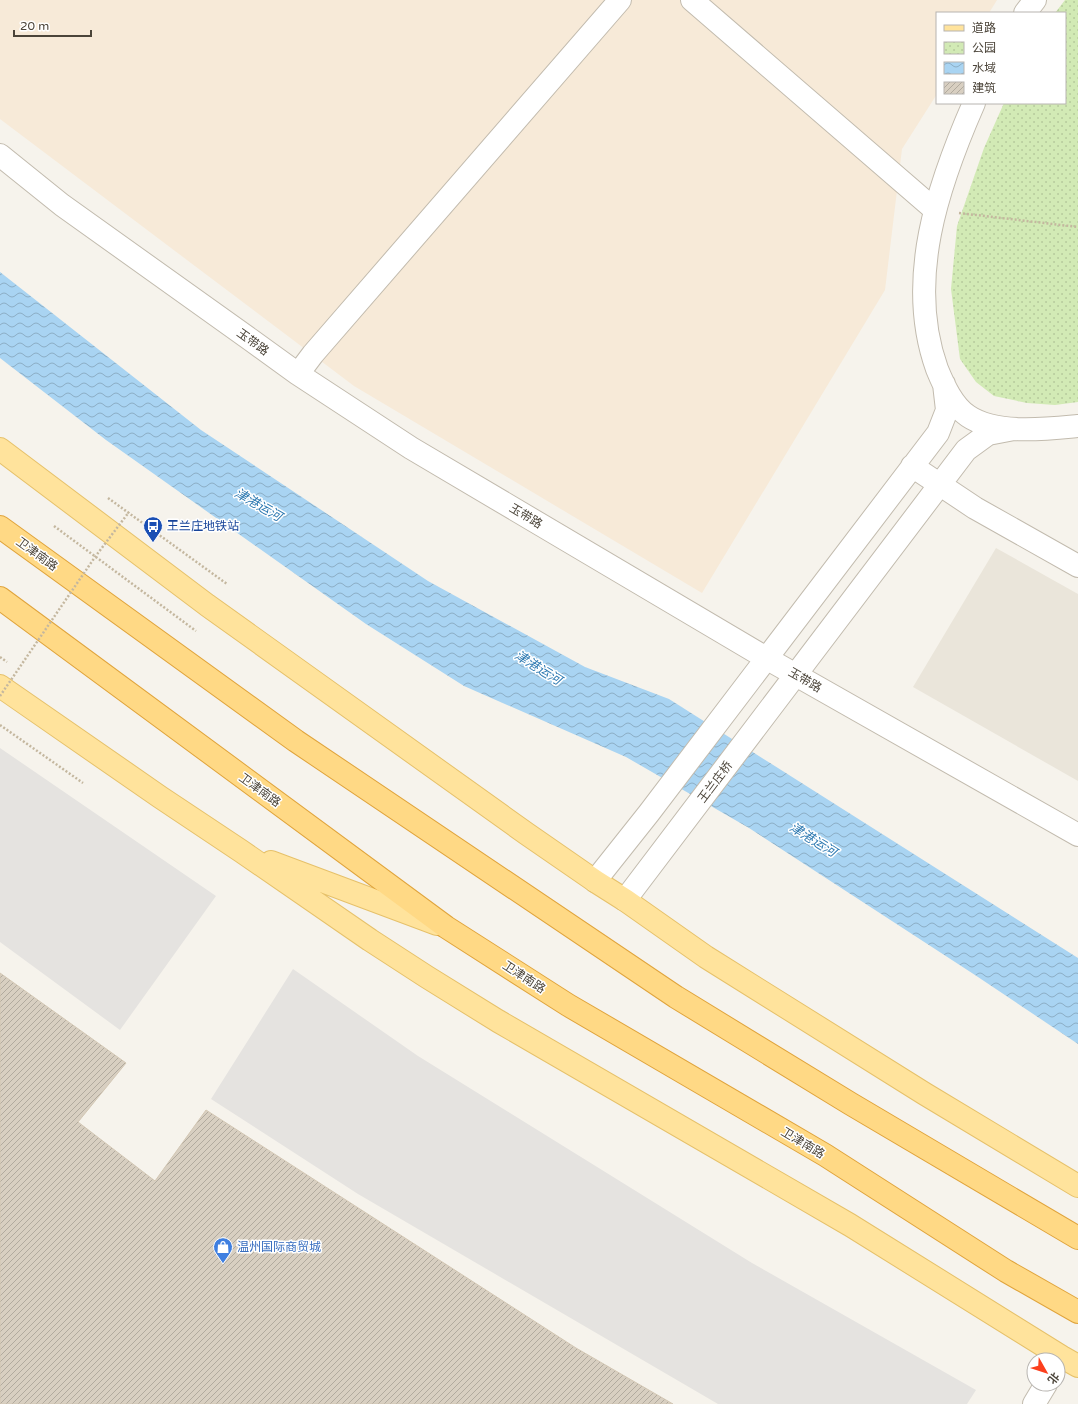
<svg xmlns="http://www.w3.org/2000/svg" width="1078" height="1404" viewBox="0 0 1078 1404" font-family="'Varela Round','Noto Sans SC',sans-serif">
	<defs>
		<pattern id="park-dots" width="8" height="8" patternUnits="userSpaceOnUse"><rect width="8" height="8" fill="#d2eab5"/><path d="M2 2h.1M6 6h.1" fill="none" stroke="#b6ca9c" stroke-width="1.8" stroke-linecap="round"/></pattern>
		<pattern id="water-waves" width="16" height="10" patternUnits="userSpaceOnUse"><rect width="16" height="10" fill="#a9d4f2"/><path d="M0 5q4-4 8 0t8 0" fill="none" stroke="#8caec5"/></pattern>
		<pattern id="building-hatch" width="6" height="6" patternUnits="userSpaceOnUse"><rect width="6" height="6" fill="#d8cfc1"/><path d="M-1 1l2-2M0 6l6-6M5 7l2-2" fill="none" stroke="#b1aa9e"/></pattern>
	</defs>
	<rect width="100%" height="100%" fill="#f6f3ec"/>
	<path fill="#eae5da" d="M996 548 1078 594V781L913 687Z"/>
	<path fill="#f7ead8" d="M0 0H997L989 13H937V94L902 149 885 290 702 593 354 386 0 119Z"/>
	<path fill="url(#park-dots)" d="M1065 0H1078V402L1055 405 1027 403 994 396 976 382 960 359 951 289 957 226 984 148 1004 103H1065V13H1055Z"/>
	<path fill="#e5e3e0" d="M0 748 216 896 120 1030 0 942Z
		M293 969 418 1056 752 1263 976 1390 967 1404H718L358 1194 211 1099Z"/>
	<path fill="url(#water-waves)" d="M0 272 201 430 428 581 585 667 669 699 1078 958V1044L975 975 749 828 626 757 464 686 366 624 106 440 0 358Z"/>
	<path fill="url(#building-hatch)" stroke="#d3c7b4" d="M0 973 126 1063 78 1122 155 1181 206 1110 576 1348 673 1404H0Z"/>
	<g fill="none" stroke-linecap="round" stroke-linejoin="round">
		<g stroke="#c2bbae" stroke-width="24">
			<path id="minor" d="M692 0 935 210
				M1025 13 1035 0
				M974 103C938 185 905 280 937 369 944 386 953 406 968 416 996 435 1046 429 1078 426
				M0 155 62 205 251 340 298 374 411 448 766 658 1078 835
				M298 374 313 354 620 0
				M912 466 975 508 1078 566
				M595 881 649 813 938 433 947 410 944 384
				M625 900 966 450 988 434 1014 429"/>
		</g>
		<g stroke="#c2bbae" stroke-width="24">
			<path id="tertiary" d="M1034 1404 1046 1384"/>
		</g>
		<g stroke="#e6c16a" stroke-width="24">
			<path id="primary" d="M0 449 207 605 527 834 595 881 625 900 706 957 925 1094 1078 1186
				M0 686 160 797 241 851 370 940 427 977 498 1021 850 1225 1062 1357 1078 1366
				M271 862 437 924"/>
		</g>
		<g stroke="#e0a43c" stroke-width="24">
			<path id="trunk" d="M0 527 296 741 676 997 851 1104 1078 1238
				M0 598 446 927 568 1005 825 1155 1006 1271 1078 1312"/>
		</g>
		<path stroke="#c4b79f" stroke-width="2.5" stroke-dasharray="2 2" stroke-linecap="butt" d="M959 213 1078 227
			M108 498 227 584
			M54 526 196 631
			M0 657 7 662
			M0 725 83 783"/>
		<use href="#minor" stroke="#fff" stroke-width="22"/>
		<use href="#tertiary" stroke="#fff" stroke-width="22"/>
		<use href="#primary" stroke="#ffe39c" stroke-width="22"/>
		<use href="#trunk" stroke="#ffd985" stroke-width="22"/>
		<path stroke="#c4b79f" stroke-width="2.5" stroke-dasharray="2 2" stroke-linecap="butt" d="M0 696 95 557 129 512"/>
	</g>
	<defs>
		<g id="bus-pin" transform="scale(1)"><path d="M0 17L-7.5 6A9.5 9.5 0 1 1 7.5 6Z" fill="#1a4fb4" stroke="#fff"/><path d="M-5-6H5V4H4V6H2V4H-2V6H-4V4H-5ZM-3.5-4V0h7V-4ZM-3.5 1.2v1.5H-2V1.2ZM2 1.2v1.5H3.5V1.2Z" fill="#fff"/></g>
		<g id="shop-pin" transform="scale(1)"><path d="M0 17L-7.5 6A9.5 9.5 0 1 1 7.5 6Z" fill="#3f7fe0" stroke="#fff"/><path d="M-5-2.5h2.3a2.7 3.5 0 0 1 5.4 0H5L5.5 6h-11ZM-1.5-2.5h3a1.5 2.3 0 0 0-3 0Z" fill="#fff"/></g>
	</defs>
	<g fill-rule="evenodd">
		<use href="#bus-pin" x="153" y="526"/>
		<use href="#shop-pin" x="223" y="1247"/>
	</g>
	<g text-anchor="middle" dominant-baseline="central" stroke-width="3" stroke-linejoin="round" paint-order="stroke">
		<g font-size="12" fill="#4b4439" stroke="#fff">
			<text transform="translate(253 342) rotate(36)">玉带路</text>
			<text transform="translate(526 516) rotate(31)">玉带路</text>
			<text transform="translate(37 554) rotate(36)">卫津南路</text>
			<text transform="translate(805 680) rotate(30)">玉带路</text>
			<text transform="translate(715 782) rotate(-53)">王兰庄桥</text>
			<text transform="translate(260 790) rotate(36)">卫津南路</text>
			<text transform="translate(524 977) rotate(33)">卫津南路</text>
			<text transform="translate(803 1143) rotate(31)">卫津南路</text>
		</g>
		<g font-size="12" fill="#164399" stroke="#fff" text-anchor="start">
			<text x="167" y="526">王兰庄地铁站</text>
		</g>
		<g font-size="12" fill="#366cbe" stroke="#fff" text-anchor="start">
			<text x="237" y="1247">温州国际商贸城</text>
		</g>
		<g font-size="13" font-style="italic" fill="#2e7ab2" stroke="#fff">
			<text transform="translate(258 505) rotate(30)">津港运河</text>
			<text transform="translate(538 668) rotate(32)">津港运河</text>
			<text transform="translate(813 840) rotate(32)">津港运河</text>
		</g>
	</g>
	<rect x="936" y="12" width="130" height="92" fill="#ffffff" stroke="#b7b4b0"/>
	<rect x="944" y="25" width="20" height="6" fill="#ffe39c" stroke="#b7b4b0"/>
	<text x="972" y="32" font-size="12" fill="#4b4439">道路</text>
	<rect x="944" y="42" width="20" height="12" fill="url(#park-dots)" stroke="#b7b4b0"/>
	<text x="972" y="52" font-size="12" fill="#4b4439">公园</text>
	<rect x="944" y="62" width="20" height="12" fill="url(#water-waves)" stroke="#b7b4b0"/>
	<text x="972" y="72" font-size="12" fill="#4b4439">水域</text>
	<rect x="944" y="82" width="20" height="12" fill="url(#building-hatch)" stroke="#b7b4b0"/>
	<text x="972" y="92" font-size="12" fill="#4b4439">建筑</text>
	<g transform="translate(1046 1372) rotate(129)"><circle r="19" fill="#ffffff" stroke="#b7b4b0"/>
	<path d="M0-3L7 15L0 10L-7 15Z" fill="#fc3f1d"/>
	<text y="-6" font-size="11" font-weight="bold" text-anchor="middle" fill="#4b4439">北</text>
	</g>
	<path d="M14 30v6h77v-6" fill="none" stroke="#4b4439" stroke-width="2"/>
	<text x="20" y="30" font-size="12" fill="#4b4439" stroke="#ffffff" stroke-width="3" paint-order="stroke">20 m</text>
</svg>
